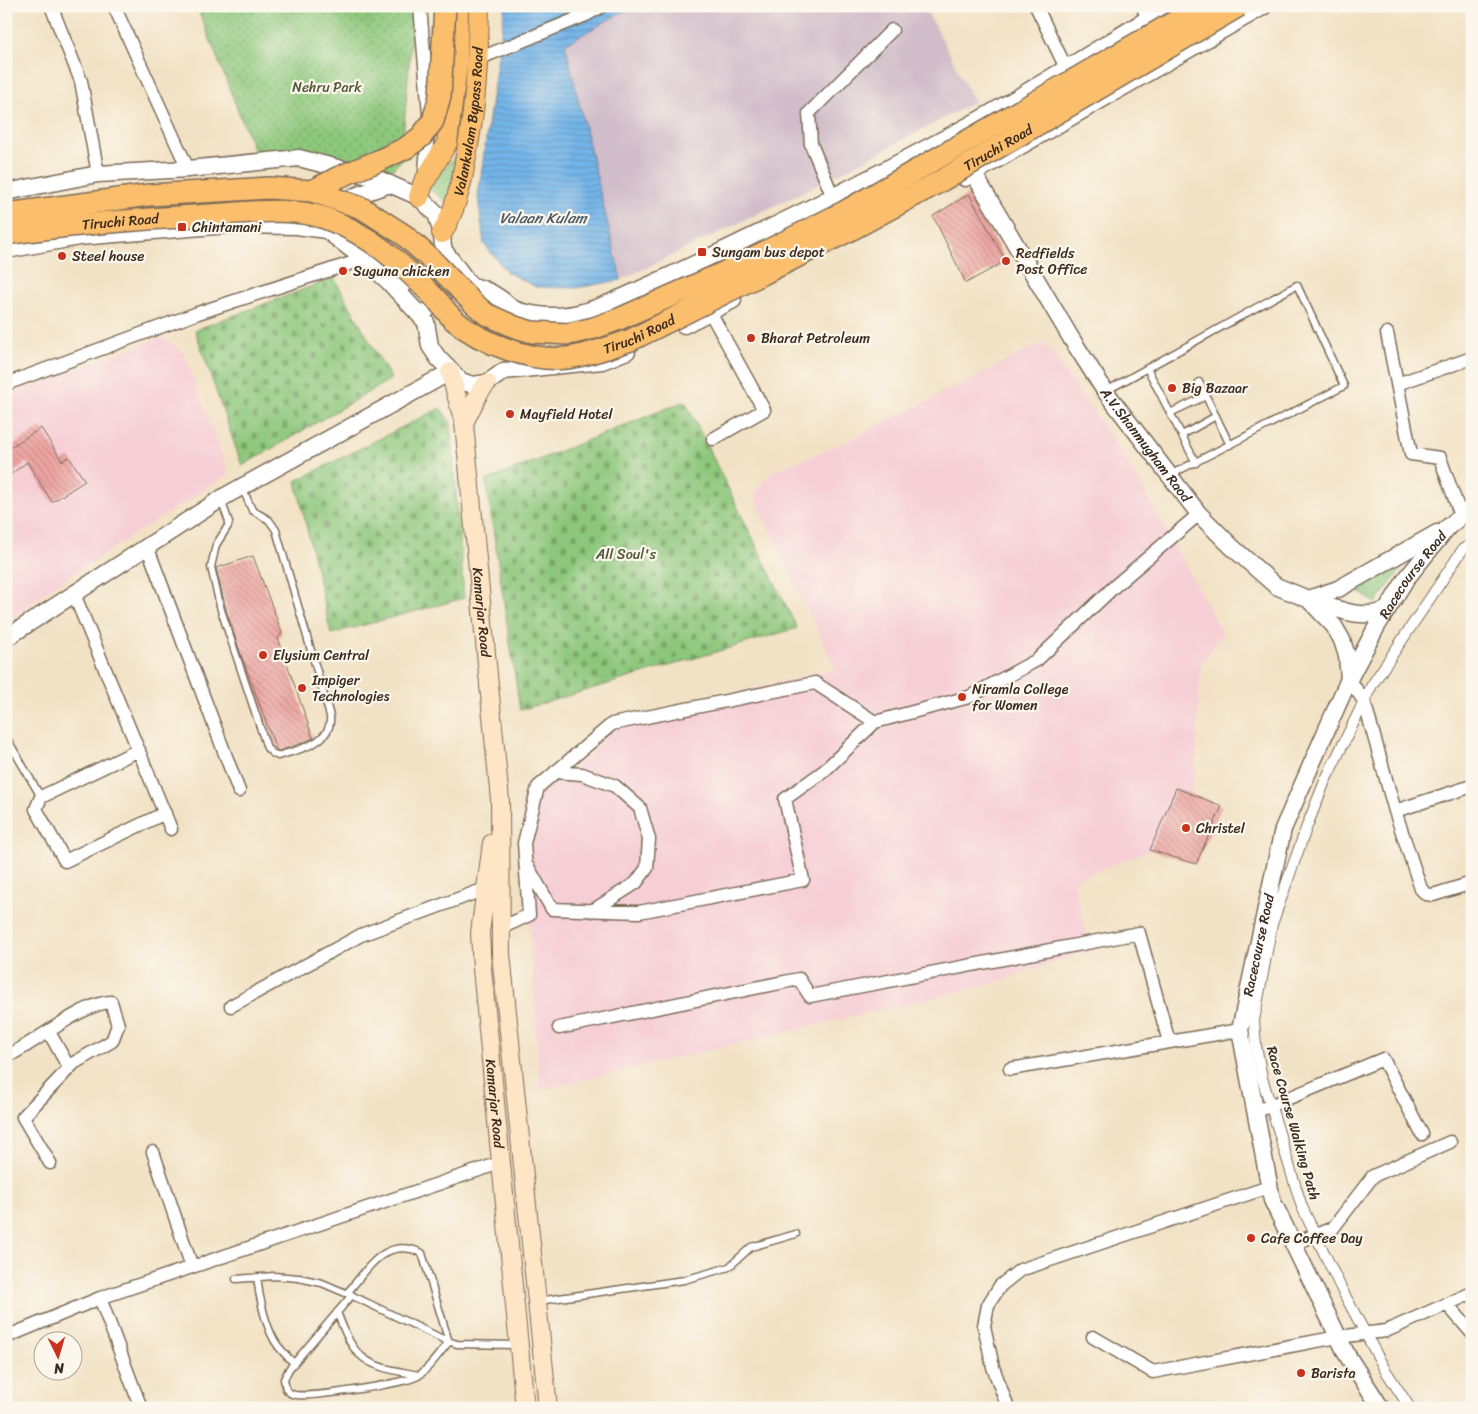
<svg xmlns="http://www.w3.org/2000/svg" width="1478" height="1414" viewBox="0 0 1478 1414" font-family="Sriracha,sans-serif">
	<defs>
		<pattern id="grass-dots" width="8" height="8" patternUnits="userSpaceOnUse" patternTransform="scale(1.25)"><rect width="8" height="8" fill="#8dc77b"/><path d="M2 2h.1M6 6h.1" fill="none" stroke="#74a264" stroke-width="1.8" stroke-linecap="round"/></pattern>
		<pattern id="cemetery-stones" width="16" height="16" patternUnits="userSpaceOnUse" patternTransform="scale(1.25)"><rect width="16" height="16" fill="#8dc77b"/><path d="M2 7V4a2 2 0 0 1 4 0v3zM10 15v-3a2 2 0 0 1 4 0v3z" fill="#74a264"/></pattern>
		<pattern id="water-rules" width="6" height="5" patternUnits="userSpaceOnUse" patternTransform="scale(1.25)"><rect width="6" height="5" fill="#74b5e9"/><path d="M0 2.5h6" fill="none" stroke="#6093bc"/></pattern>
		<pattern id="building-back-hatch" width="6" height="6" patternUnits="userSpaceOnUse" patternTransform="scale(1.25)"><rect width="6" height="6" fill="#eea6a3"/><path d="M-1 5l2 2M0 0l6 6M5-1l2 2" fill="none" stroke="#c28784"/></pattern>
	</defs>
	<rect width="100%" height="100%" fill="#fbf7ec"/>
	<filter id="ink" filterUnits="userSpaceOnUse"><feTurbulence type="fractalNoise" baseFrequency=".02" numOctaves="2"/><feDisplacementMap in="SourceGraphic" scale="10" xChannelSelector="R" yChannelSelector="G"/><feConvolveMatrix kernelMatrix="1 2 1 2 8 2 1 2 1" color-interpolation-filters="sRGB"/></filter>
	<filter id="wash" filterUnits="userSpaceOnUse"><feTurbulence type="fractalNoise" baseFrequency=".0096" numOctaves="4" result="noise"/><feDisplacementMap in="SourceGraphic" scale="20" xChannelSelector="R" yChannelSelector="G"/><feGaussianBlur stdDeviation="1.12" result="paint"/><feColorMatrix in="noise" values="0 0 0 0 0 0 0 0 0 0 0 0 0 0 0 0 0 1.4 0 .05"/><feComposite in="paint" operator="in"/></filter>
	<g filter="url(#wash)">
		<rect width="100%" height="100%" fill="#f2e2c5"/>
		<path fill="#f6cfd6" d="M161 337 183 352 229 474 54 586 6 622V395Z
			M1044 342 1130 465 1223 634 1201 663 1195 779 1168 843 1073 880 1090 950 987 985 540 1090 521 794 565 777 592 753 612 724 836 669 753 494 772 472 844 443Z"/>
		<path fill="#d1bdc9" d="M633 6H922L935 25 974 102 823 182 621 280 565 44Z"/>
		<path fill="url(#grass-dots)" stroke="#64784c" d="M210 6H414L401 161 381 181 294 163 260 166 198 9Z
			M456 155 449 205 429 188Z
			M1403 566 1376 603 1356 590Z"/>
		<path fill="url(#cemetery-stones)" stroke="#64784c" d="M334 278 391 379 242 466 195 330Z
			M685 401 797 628 520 710 486 481Z
			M440 408 451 423 464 598 331 634 296 481Z"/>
		<path fill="url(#water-rules)" stroke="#587084" d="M505 6H633L565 44 621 280 576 288 536 287 507 272 484 244 478 196Z"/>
		<g id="blocks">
			<path fill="url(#building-back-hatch)" d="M969 194 1006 261 966 283 933 216Z
				M41 428 62 461 69 457 85 481 52 502 27 462 6 478V450Z
				M253 556 282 633 278 638 313 738 302 743 278 751 276 749 239 649 226 609 216 568Z
				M1176 788 1222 806 1196 864 1150 850Z"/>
		</g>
	</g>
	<g filter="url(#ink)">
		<use href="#blocks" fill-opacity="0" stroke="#7b6a58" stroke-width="1"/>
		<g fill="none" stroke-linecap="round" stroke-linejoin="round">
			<g stroke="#7b6a58" stroke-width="9">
				<path id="service" d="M1147 368 1196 463
					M1199 382 1230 445
					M1106 391 1297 285 1344 386 1170 475
					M1170 413 1206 396
					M1182 435 1216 416
					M221 500 229 522 228 526 216 545 211 567 221 610 267 748 272 753 278 756C298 750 333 743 330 716L276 530 269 520 252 510 242 487
					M6 737 41 797
					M257 1277C259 1297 266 1330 278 1346 283 1352 288 1358 294 1363
					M236 1279 274 1276 299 1278 322 1283 355 1297 445 1340 457 1344 517 1345
					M347 1293C369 1268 385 1236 422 1253L449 1342C440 1352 430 1368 418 1376 405 1383 304 1400 292 1394 289 1393 288 1391 286 1389L284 1379 289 1369 352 1295
					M538 1301 684 1280 729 1267 751 1247 796 1234
					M337 1312C343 1327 348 1343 359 1354 373 1369 400 1371 418 1375"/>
			</g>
			<g stroke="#7b6a58" stroke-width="12">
				<path id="pedestrian" d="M1410 1408 1384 1368 1341 1288 1302 1207 1262 1078 1256 1046 1254 1021 1272 924 1307 826 1325 781 1372 685 1463 549 1472 544"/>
			</g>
			<g stroke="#7b6a58" stroke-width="15">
				<path id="minor" d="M51 6 81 81 98 174
					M114 6 188 169
					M420 6 429 114 425 173
					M1036 6 1066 68
					M1143 6 1147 19
					M478 59 586 15 602 6
					M833 197 811 144 809 113 892 30
					M710 312 764 410 713 439
					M1387 333 1411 454 1440 458 1461 516
					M6 384 198 313 364 259
					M1397 384 1472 358
					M147 546 239 791
					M74 594 171 829
					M1349 679 1364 701 1395 811 1421 889 1426 894 1433 895 1472 883
					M139 750 41 797 36 809 65 861 165 813
					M555 772 582 774 615 786 640 808 649 839 647 868 636 883 592 911
					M1395 811 1472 786
					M528 867 552 909 639 912 803 880 785 799 824 771 875 722
					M501 928 529 915 524 843 538 787 612 724 815 683 875 722 969 697 1037 660 1116 585 1199 514
					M231 1006 361 935 485 889
					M559 1028 799 979 810 996 1139 933 1169 1042
					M49 1032 69 1068
					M6 1057C33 1044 85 1002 111 1002L118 1025 112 1041 74 1063 23 1117 50 1163
					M1010 1069 1240 1030
					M1255 1112 1383 1059 1422 1134
					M153 1152 192 1267
					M1293 1244 1333 1228 1373 1176 1450 1142
					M100 1298 141 1408
					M1447 1304 1472 1333
					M6 1337 100 1298 500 1163
					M1093 1337 1153 1372 1338 1337 1386 1331 1472 1293
					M1008 1408 993 1367 984 1326 988 1305 1000 1286 1020 1270 1269 1187"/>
			</g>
			<g stroke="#7b6a58" stroke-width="19">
				<g id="tertiary">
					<path id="s1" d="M974 174 1071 338 1105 391 1199 514 1232 547 1276 586 1308 599 1334 626 1342 640 1347 656 1349 679"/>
					<path d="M965 178 1264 6"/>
					<path d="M6 192 98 174 188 169 299 158 376 178 419 197 436 214 442 233 443 249 431 272 405 283"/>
					<path d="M326 230 339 212 355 196 390 184"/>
					<path d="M443 249 470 285"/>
					<path d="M6 250 79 237 227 225 297 226 326 230 364 259 388 281 426 322 430 346 438 358 461 381 473 385 487 383 504 371 602 361 627 351"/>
					<path d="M430 308C449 280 475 280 501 299 506 302 509 307 514 309 521 312 531 314 538 315 572 320 601 307 630 294 740 244 847 191 953 134 1026 95 1097 49 1169 6"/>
					<path d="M684 325 733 300"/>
					<path d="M1308 599 1338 589 1437 533"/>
					<path d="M1310 600C1335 608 1360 621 1387 610"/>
					<path d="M6 638 227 495 450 372"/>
					<path id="s2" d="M1381 1408 1347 1355 1272 1200 1240 1030 1283 829 1349 679 1377 626 1406 579 1448 527 1472 507"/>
				</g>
			</g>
			<g stroke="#7b6a58" stroke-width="20">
				<g id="secondary">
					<path d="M450 372 464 423 480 391 487 383"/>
					<path id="s3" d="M464 423 500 800 501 954 548 1408"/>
					<path id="s4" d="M492 843 480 933 482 969 525 1408"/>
				</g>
			</g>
			<g stroke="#7b6a58" stroke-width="22">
				<g id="primary">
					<path d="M419 197 423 184 447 143 457 65 458 6"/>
					<path id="s5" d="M442 233C456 209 462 184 466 156 476 107 478 57 479 6"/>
				</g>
			</g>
			<use href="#service" stroke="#fff" stroke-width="6"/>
			<use href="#pedestrian" stroke="#fff" stroke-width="10"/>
			<use href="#minor" stroke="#fff" stroke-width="12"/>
			<use href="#tertiary" stroke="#fff" stroke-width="16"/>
			<use href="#secondary" stroke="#fde5c5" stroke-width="18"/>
			<use href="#primary" stroke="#fabe6d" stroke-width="20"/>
			<g stroke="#7b6a58" stroke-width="24" stroke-linecap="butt">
				<g id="trunk-bridge">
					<path d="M312 191 339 177 378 161 406 148 421 137 433 121 440 96 445 6"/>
					<path d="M6 214 149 195 269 188 312 191 362 208 404 235 432 260 471 301 486 314 515 327 532 332 569 334 594 328 619 319 727 271 844 212 1202 6"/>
					<path id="s6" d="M6 234C73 224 141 219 209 215 247 213 289 206 325 218 370 234 402 264 434 297 441 304 447 313 454 320 481 343 531 362 566 358 587 356 612 346 631 340L856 227 941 181 1239 6"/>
				</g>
			</g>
			<use href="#trunk-bridge" stroke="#fabe6d" stroke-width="21"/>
		</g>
	</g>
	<g fill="#c8321e" stroke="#fbf7ec" stroke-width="2">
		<rect x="177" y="222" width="10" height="10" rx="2.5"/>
		<rect x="697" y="247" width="10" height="10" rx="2.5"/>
		<circle cx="62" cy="256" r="5"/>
		<circle cx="1006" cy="261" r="5"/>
		<circle cx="343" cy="271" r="5"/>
		<circle cx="751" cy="338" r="5"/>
		<circle cx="1172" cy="388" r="5"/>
		<circle cx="510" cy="414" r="5"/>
		<circle cx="263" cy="655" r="5"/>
		<circle cx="302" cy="688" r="5"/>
		<circle cx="962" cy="697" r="5"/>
		<circle cx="1186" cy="828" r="5"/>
		<circle cx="1251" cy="1238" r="5"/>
		<circle cx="1301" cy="1373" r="5"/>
	</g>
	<g text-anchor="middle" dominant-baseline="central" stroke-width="4.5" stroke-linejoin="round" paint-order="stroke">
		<g font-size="14" fill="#54593a" stroke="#fbf7ec">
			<text x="327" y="87">Nehru Park</text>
			<text x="626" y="554">All Soul's</text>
		</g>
		<g font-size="14" fill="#3b2a1e" stroke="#fbf7ec">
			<text stroke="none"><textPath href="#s5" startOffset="116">Valankulam Bypass Road</textPath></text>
			<text stroke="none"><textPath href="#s6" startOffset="1090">Tiruchi Road</textPath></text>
			<text stroke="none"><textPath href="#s6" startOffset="115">Tiruchi Road</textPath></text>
			<text stroke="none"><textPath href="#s6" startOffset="685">Tiruchi Road</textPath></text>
			<text stroke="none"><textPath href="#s1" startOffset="321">A.V.Shanmugham Raod</textPath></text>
			<text stroke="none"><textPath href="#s2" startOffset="900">Racecourse Road</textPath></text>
			<text stroke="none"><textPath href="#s3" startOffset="190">Kamarjar Road</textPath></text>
			<text stroke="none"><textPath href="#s2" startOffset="495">Racecourse Road</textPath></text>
			<text stroke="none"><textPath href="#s4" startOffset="262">Kamarjar Road</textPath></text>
			<text transform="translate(1293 1123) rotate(74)">Race Course Walking Path</text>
		</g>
		<g font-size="14" fill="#3b2a1e" stroke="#fbf7ec" text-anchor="start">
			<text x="192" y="227">Chintamani</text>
			<text x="712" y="252">Sungam bus depot</text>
			<text x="1016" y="253">Redfields<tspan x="1016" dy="16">Post Office</tspan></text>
			<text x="72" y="256">Steel house</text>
			<text x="353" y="271">Suguna chicken</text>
			<text x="761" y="338">Bharat Petroleum</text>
			<text x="1182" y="388">Big Bazaar</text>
			<text x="520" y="414">Mayfield Hotel</text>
			<text x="273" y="655">Elysium Central</text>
			<text x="312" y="680">Impiger<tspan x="312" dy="16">Technologies</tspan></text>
			<text x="972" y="689">Niramla College<tspan x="972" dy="16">for Women</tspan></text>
			<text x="1196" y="828">Christel</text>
			<text x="1261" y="1238">Cafe Coffee Day</text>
			<text x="1311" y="1373">Barista</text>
		</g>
		<g font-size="15" font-style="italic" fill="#4f5b65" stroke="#fbf7ec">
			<text x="543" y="218">Valaan Kulam</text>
		</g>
	</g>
	<rect width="1478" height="1414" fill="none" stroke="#fbf7ec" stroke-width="25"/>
	<g transform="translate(58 1356) rotate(175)"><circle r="24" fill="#fbf7ec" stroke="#aea59a"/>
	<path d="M0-4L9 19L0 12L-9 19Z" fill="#c8321e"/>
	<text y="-8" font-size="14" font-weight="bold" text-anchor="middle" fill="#3b2a1e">N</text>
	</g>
</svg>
